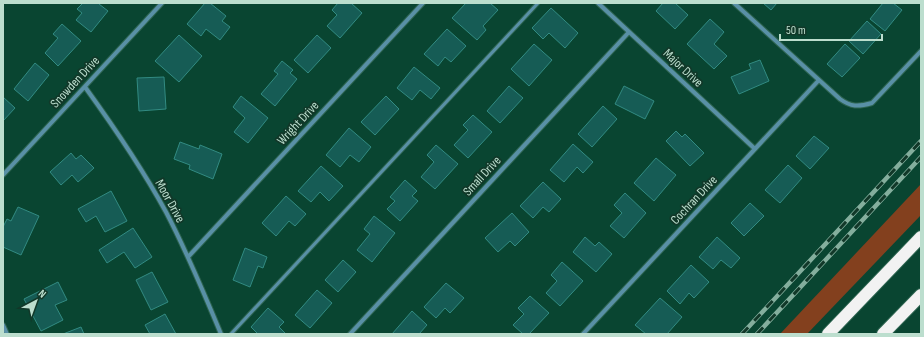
<svg xmlns="http://www.w3.org/2000/svg" width="924" height="337" viewBox="0 0 924 337" font-family="'Sofia Sans Condensed',sans-serif">
	<rect width="100%" height="100%" fill="#094531"/>
	<path fill="#83401e" d="M921 184V215L807 334H780Z"/>
	<path fill="#165c55" stroke="#328b82" d="M83 3H100L99 4 108 11 91 32 76 20 82 13 77 9Z
		M205 3H210L226 16 222 21 230 27 220 40 206 29 201 36 187 24Z
		M338 3H351L362 13 340 38 327 26 337 15 332 10Z
		M466 3H490L498 10 483 26 486 30 477 40 452 18Z
		M663 3H675L688 15 675 29 656 11Z
		M763 3H777L771 10Z
		M883 3H893L902 10 885 31 870 19Z
		M551 8 578 33 565 48 549 33 543 39 532 28Z
		M710 19 724 32 714 44 727 56 714 69 687 44Z
		M867 21 881 34 863 54 849 41Z
		M62 24 81 41 58 66 45 53 58 38 53 34Z
		M447 29 466 46 451 62 445 57 438 66 424 54Z
		M179 35 202 56 179 82 155 61Z
		M317 35 331 48 308 73 294 60Z
		M534 44 552 60 529 86 511 69Z
		M845 44 860 58 842 77 827 64Z
		M760 60 769 81 739 94 731 77 751 69 749 64Z
		M282 61 293 70 290 73 297 79 275 106 261 94 278 74 274 71Z
		M35 63 49 75 28 101 14 89Z
		M414 67 440 88 431 99 420 90 412 100 397 88Z
		M164 77 166 109 139 111 137 78Z
		M509 86 523 98 500 123 487 111Z
		M624 86 654 101 645 119 615 104Z
		M241 96 268 118 248 143 234 132 245 118 233 107Z
		M386 96 399 109 375 135 361 122Z
		M3 97 15 108 3 121Z
		M603 106 617 119 592 147 578 134Z
		M473 115 492 132 468 158 454 145 468 130 463 125Z
		M349 128 371 147 359 162 350 155 340 167 326 155Z
		M676 131 682 137 685 134 704 153 690 166 666 141Z
		M814 136 829 148 810 169 796 156Z
		M180 142 199 149 200 145 222 154 213 179 189 169 190 165 174 159Z
		M573 144 593 162 583 173 577 167 564 182 550 170Z
		M436 145 458 164 435 189 421 177 434 162 427 155Z
		M71 153 76 159 81 155 94 168 78 182 72 175 61 185 50 172Z
		M656 158 676 175 654 201 634 183Z
		M788 165 802 178 780 203 765 190Z
		M321 166 343 186 329 201 320 192 311 202 298 191Z
		M405 180 417 191 412 196 418 201 400 221 387 209 395 201 390 197Z
		M543 182 561 199 549 212 543 207 533 218 520 206Z
		M111 191 127 221 105 232 96 216 86 222 78 209Z
		M625 193 646 213 624 238 610 226 622 213 614 205Z
		M286 196 306 214 295 226 289 221 276 236 262 223Z
		M750 203 764 216 744 236 731 223Z
		M18 207 39 216 21 255 3 247V227L7 219 11 221Z
		M512 213 529 232 515 246 510 241 498 252 485 238Z
		M374 216 395 233 372 262 357 250 370 234 364 229Z
		M133 228 152 257 135 268 124 252 107 263 99 250Z
		M585 237 595 246 599 242 612 254 596 272 573 252Z
		M717 237 740 258 731 268 721 260 713 269 699 257Z
		M245 248 267 257 263 268 258 266 250 287 233 280Z
		M343 260 356 272 338 292 325 280Z
		M562 262 583 281 560 306 546 293 557 281 551 275Z
		M691 265 709 282 694 298 689 293 680 304 667 291Z
		M152 272 168 302 151 310 136 280Z
		M58 282 67 300 55 305 63 320 41 331 24 299Z
		M446 283 464 298 450 313 445 308 436 318 424 307Z
		M317 290 332 303 310 328 295 315Z
		M530 296 549 313 529 334H523L513 325 524 314 518 308Z
		M660 298 682 317 667 334H646L635 325Z
		M268 308 284 322 279 327 286 334H258L251 327Z
		M412 311 427 325 419 334H392Z
		M165 314 176 334H150L145 325Z
		M81 327 84 334H63Z"/>
	<g fill="none" stroke-linecap="round" stroke-linejoin="round">
		<g stroke="#2d6450" stroke-width="5">
			<path id="service" d="M231 334 538 3"/>
		</g>
		<g stroke="#2d6450" stroke-width="6">
			<path id="minor" d="M598 3 755 149
				M734 3 840 99C851 107 858 107 872 103L921 51
				M85 87C114 127 142 168 166 212 187 252 204 293 221 334
				M3 175 162 3
				M188 257 423 3
				M3 325 7 334
				M350 334 629 32
				M583 334 819 80"/>
		</g>
		<g stroke="#2d6450" stroke-width="14">
			<path id="motorway" d="M828 334 921 237
				M883 334 921 295"/>
		</g>
		<use href="#service" stroke="#5990a6" stroke-width="3"/>
		<use href="#minor" stroke="#5990a6" stroke-width="4"/>
		<use href="#motorway" stroke="#f2f2f2" stroke-width="12"/>
		<g stroke="#84ae9d" stroke-width="4.5">
			<path id="rail" d="M742 334 921 141
				M757 334 921 157"/>
		</g>
		<use href="#rail" stroke="#123829" stroke-width="3" stroke-dasharray="9" stroke-linecap="butt"/>
	</g>
	<g text-anchor="middle" dominant-baseline="central" stroke-width="3.5" stroke-linejoin="round" paint-order="stroke">
		<g font-size="13" fill="#bcdece" stroke="#123829">
			<text transform="translate(683 68) rotate(43)">Major Drive</text>
			<text transform="translate(75 82) rotate(-47)">Snowden Drive</text>
			<text transform="translate(298 123) rotate(-47)">Wright Drive</text>
			<text transform="translate(482 176) rotate(-47)">Small Drive</text>
			<text transform="translate(694 200) rotate(-47)">Cochran Drive</text>
			<text transform="translate(170 201) rotate(61)">Moor Drive</text>
		</g>
	</g>
	<rect width="924" height="337" fill="none" stroke="#bcdece" stroke-width="8"/>
	<g transform="translate(36 301) rotate(41)" stroke="#123829" stroke-width="3" paint-order="stroke">
	<path d="M0-3L7 15L0 10L-7 15Z" fill="#bcdece"/>
	<text y="-6" font-size="11" font-weight="bold" text-anchor="middle" fill="#bcdece">N</text>
	</g>
	<path d="M780 34v6h102v-6" fill="none" stroke="#bcdece" stroke-width="2"/>
	<text x="786" y="34" font-size="12" fill="#bcdece" stroke="#123829" stroke-width="3" paint-order="stroke">50 m</text>
</svg>
